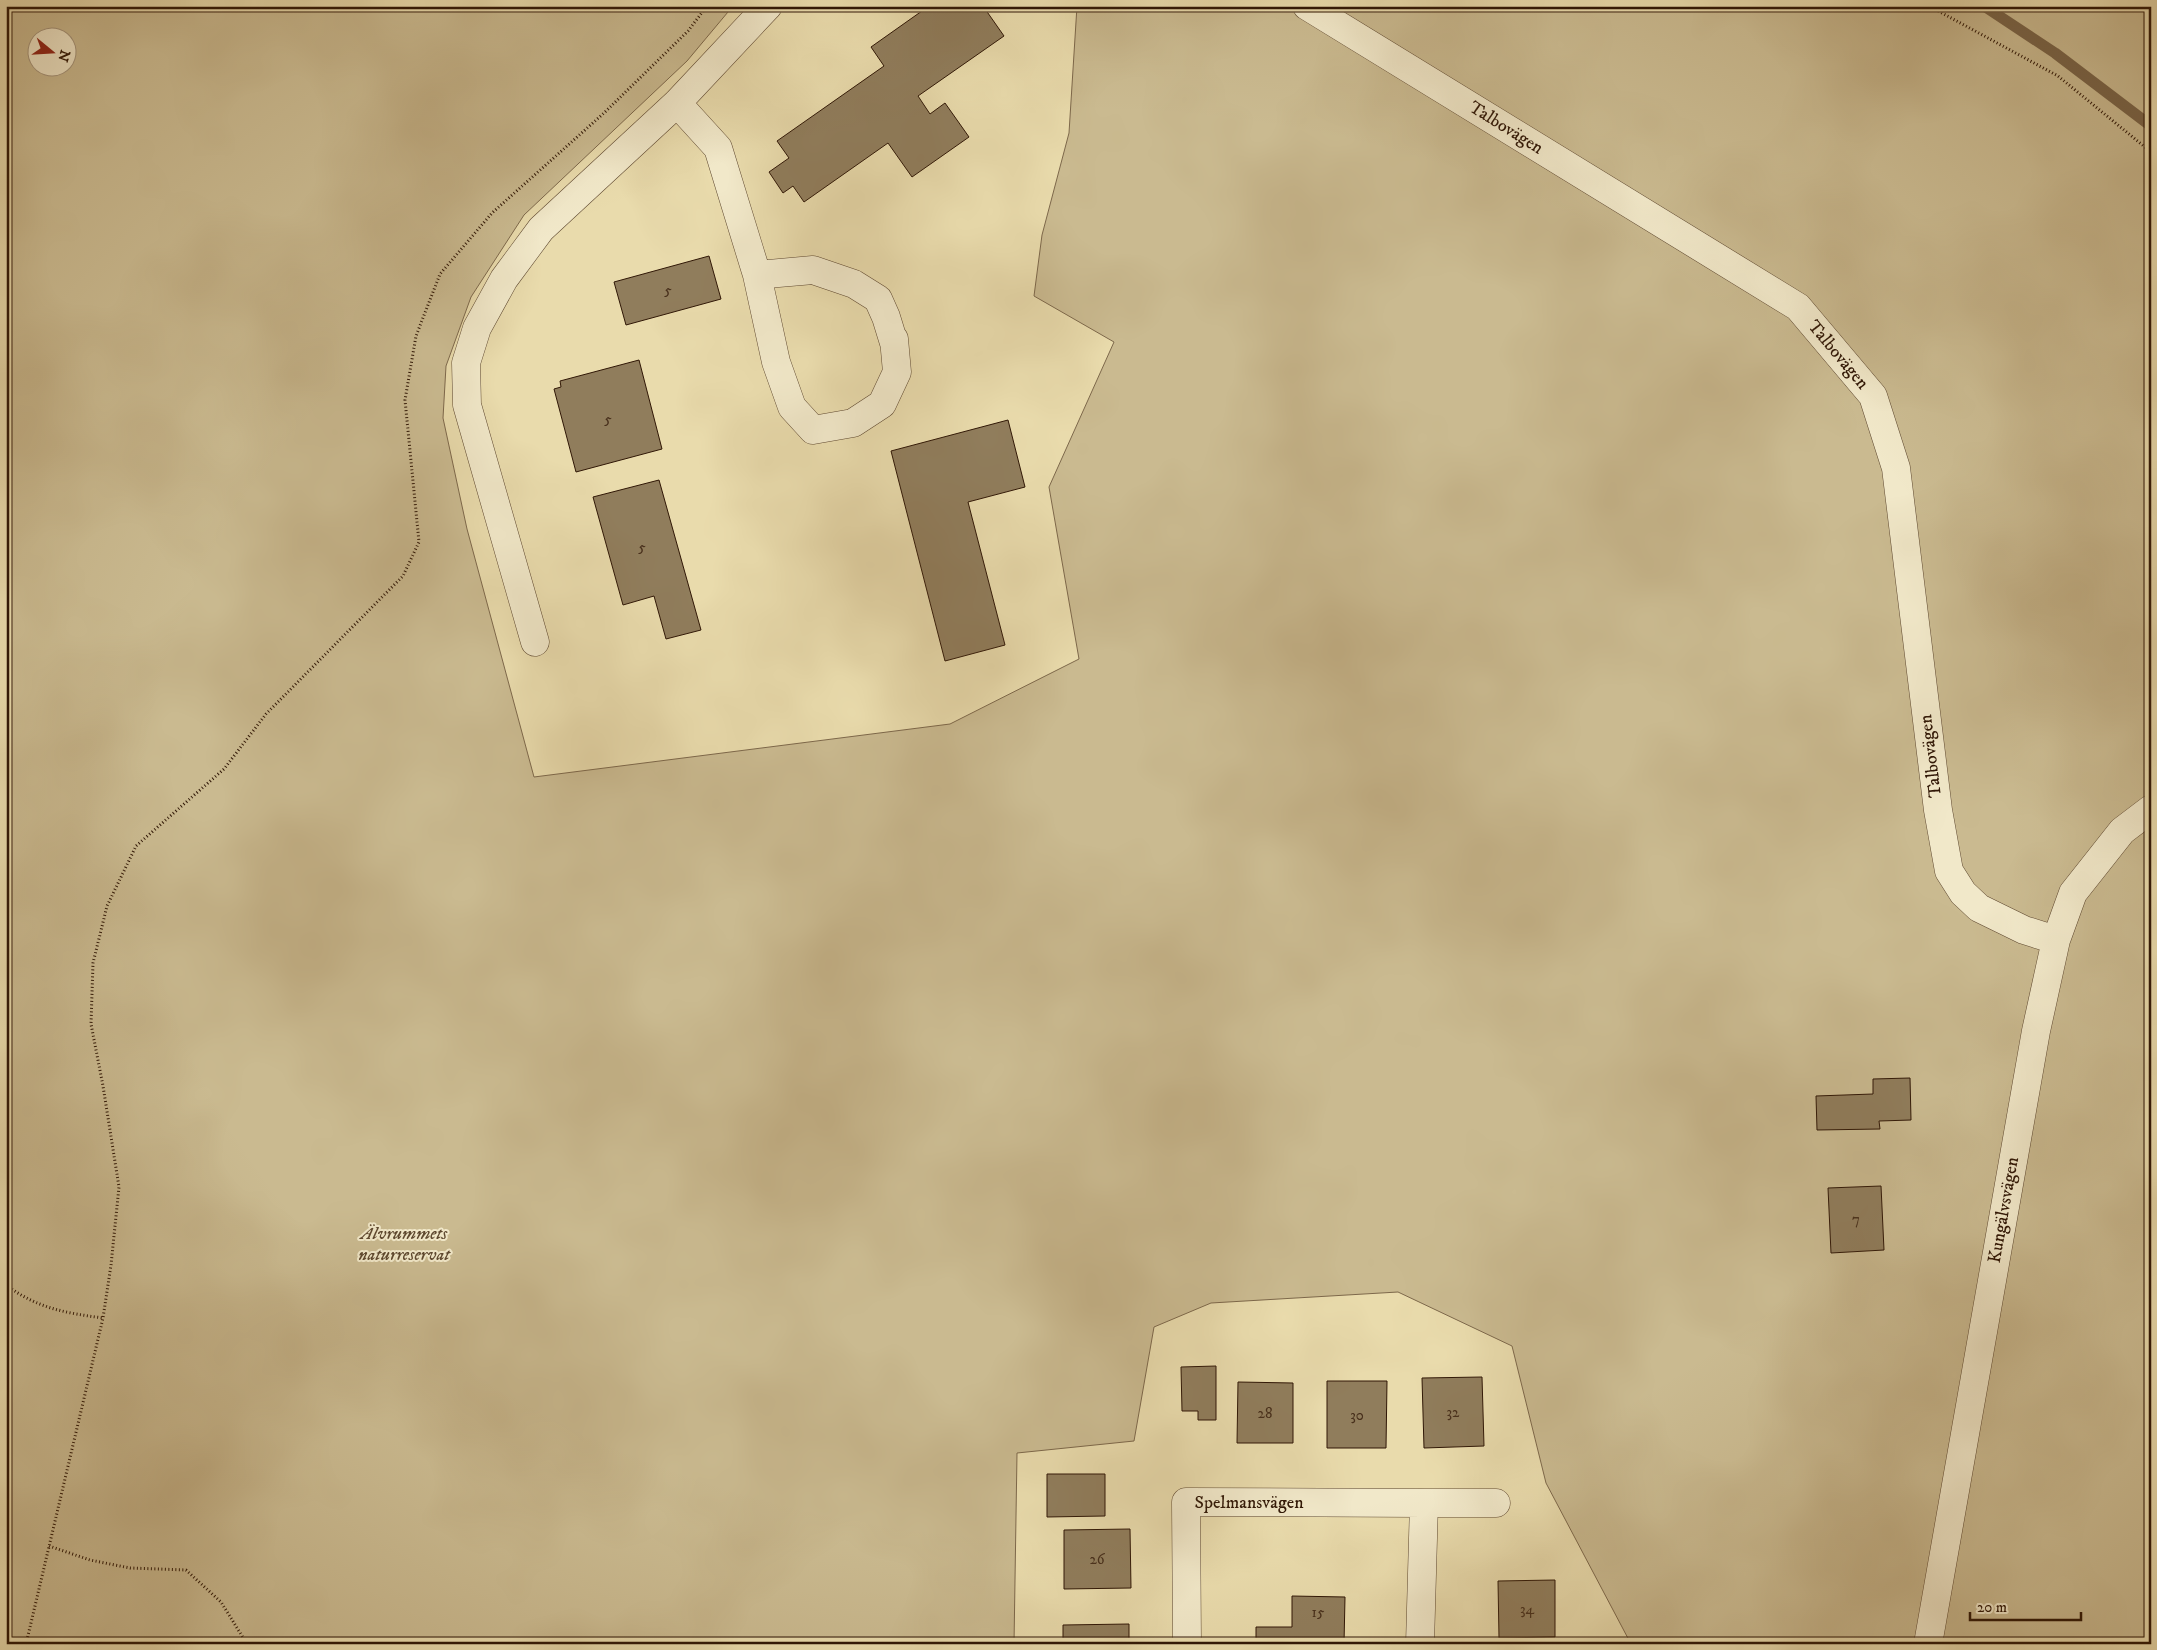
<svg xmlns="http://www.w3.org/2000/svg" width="2157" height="1650" viewBox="0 0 2157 1650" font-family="'IM FELL DW Pica',serif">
	<rect width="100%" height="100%" fill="#e9dbac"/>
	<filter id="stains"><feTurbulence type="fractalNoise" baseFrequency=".004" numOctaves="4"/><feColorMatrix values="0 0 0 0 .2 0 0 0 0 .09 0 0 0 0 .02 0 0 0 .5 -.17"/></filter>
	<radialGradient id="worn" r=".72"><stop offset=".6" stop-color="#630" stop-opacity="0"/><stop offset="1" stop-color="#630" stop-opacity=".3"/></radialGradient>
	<path fill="#caba90" stroke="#7d684b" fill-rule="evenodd" d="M6 6H733L687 61 524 215 471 297 446 366 443 418 467 529 534 777 950 724 1079 659 1049 487 1114 342 1034 296 1042 235 1069 133 1077 6H2151V1644H1631L1546 1483 1512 1346 1398 1292 1211 1303 1154 1327 1134 1441 1017 1453 1014 1644H6ZM38 38H68V68H38Z"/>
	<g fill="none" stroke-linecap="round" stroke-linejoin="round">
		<path stroke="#796448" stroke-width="11" d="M1984 6 2055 53 2151 126"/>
	</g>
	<path fill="#907d5c" stroke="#301706" d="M929 6H938L941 10 945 6H983L1004 36 918 96 930 114 945 103 969 137 912 177 888 143 804 202 793 186 783 193 769 172 789 158 777 141 884 66 871 47Z
		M709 256 721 299 626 325 614 282Z
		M639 360 662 449 576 472 554 389 561 387 560 381Z
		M1008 420 1025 487 968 502 1005 645 945 661 891 451Z
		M659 480 701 630 666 639 654 596 623 605 593 497Z
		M1910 1078 1911 1120 1879 1121 1880 1129 1817 1130 1816 1096 1873 1094V1079Z
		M1881 1186 1884 1250 1831 1253 1828 1188Z
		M1216 1366V1420H1198V1411H1182L1181 1367Z
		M1482 1377 1484 1446 1424 1448 1422 1378Z
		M1327 1381H1387L1386 1448H1327Z
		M1238 1382 1293 1383V1443H1237Z
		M1047 1474H1105V1516L1047 1517Z
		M1130 1529 1131 1588 1064 1589V1530Z
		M1555 1580V1637L1499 1638 1498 1581Z
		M1292 1596 1345 1597 1344 1644H1256V1627H1292Z
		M1129 1624V1644H1063V1625Z"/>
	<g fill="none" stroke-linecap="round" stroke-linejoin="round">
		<g stroke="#5e4830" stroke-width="29">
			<path id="minor" d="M1307 6 1798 307 1873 396 1896 468 1938 810 1949 871 1963 893 1979 908 2024 930 2056 940
				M677 103 718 148 757 275 776 362 792 407 813 430 853 423 882 404 897 372 894 339
				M757 275 813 270 854 284 878 299 886 317 894 343
				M535 642 467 405 466 363 477 328 504 279 541 229 677 103 768 6
				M1424 1503H1496
				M1187 1644 1186 1502 1424 1503 1420 1644
				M1928 1644 2036 1031 2056 940 2073 893 2122 831 2151 809"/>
		</g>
		<path stroke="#301706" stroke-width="3" stroke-dasharray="1 2.5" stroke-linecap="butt" d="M1929 6 2058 76 2151 152
			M6 1285C37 1308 65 1313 103 1318
			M49 1546 90 1560 130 1568 186 1570 221 1602 247 1644
			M26 1644 103 1318 111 1265 119 1187 103 1086 91 1024 93 963 107 906 136 846 224 769 266 714 403 576 419 542 405 400 416 336 440 274 492 213 604 113 688 31 707 6"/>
		<use href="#minor" stroke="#f1e8c9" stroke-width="28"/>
	</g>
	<g text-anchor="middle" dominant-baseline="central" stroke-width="4" stroke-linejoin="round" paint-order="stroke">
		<g font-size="15" fill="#48301c">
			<text x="668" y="290">5</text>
			<text x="608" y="419">5</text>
			<text x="642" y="547">5</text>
			<text x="1856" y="1219">7</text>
			<text x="1453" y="1412">32</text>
			<text x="1265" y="1413">28</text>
			<text x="1357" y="1415">30</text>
			<text x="1097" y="1559">26</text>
			<text x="1527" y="1609">34</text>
			<text x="1318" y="1612">15</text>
		</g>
		<g font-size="18" fill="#301706" stroke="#f1e8c9">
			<text transform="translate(1506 128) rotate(32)">Talbovägen</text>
			<text transform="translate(1838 355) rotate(50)">Talbovägen</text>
			<text transform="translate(1931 756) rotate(-97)">Talbovägen</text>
			<text transform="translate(2004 1210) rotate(-80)">Kungälvsvägen</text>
			<text x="1249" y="1503">Spelmansvägen</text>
		</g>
		<g font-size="18" font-style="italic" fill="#5e482f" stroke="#f1e8c9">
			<text x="404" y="1234">Älvrummets<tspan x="404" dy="21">naturreservat</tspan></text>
		</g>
	</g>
	<rect width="2157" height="1650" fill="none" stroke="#e9dbac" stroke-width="25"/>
	<rect x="8" y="8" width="2142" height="1635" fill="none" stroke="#301706" stroke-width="2.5"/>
	<rect x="12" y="12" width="2132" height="1625" fill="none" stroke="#301706"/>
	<g transform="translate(52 52) rotate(108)"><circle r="24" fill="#f1e8c9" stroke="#a4947b"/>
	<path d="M0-4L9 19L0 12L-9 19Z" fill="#8f2418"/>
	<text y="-8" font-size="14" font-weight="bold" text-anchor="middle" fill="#301706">N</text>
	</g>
	<path d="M1970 1612v8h111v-8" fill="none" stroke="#301706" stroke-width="2.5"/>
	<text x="1977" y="1612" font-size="15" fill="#301706" stroke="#f1e8c9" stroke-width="4" paint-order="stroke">20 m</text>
	<rect width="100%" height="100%" filter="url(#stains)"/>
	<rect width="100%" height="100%" fill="url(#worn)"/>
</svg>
